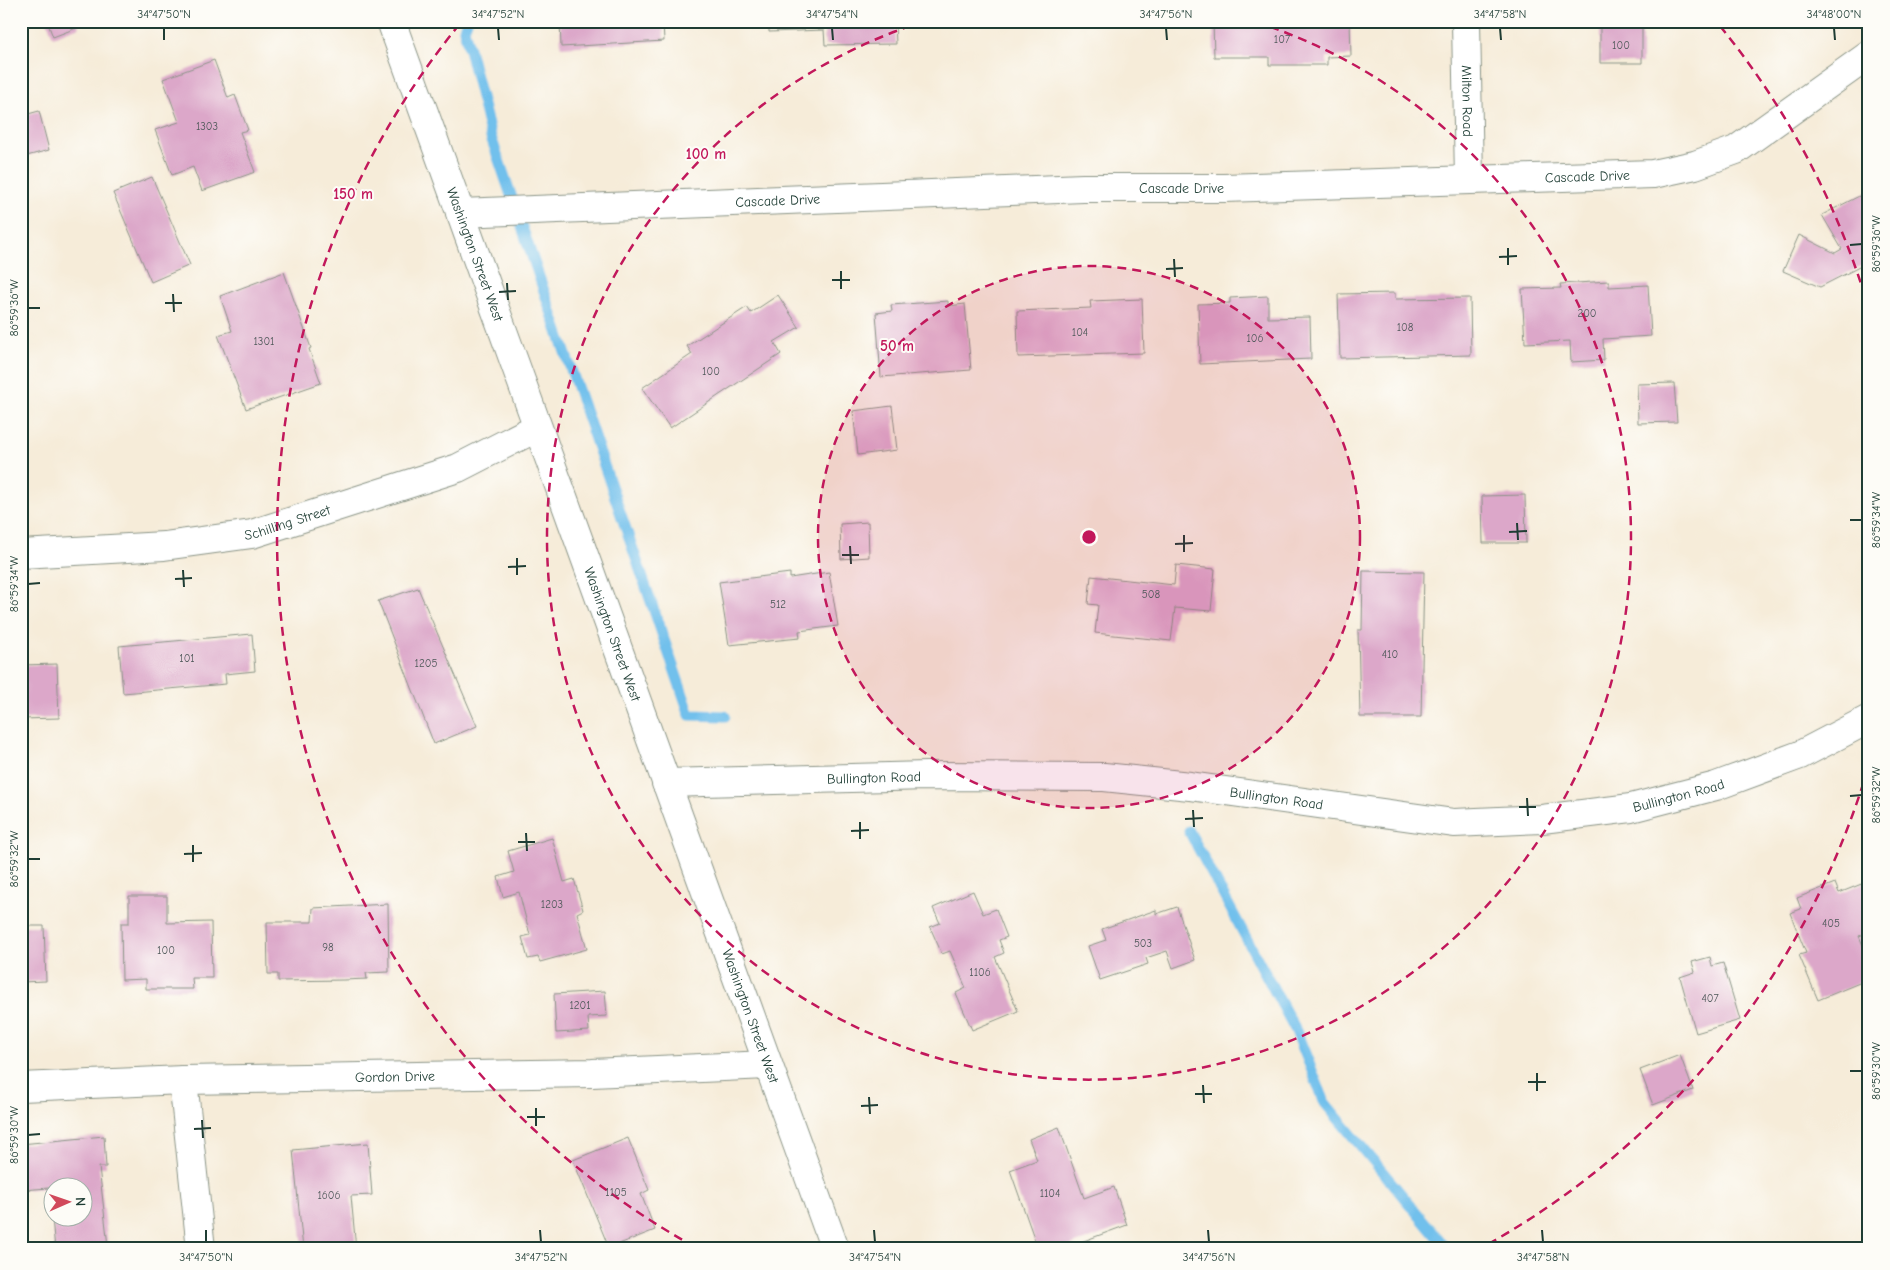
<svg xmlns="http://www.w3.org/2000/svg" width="1890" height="1270" viewBox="0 0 1890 1270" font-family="'Comic Neue',sans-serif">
	<rect width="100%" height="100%" fill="#fdfcf7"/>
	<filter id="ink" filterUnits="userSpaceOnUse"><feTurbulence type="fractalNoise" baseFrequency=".02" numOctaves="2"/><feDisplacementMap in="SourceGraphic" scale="10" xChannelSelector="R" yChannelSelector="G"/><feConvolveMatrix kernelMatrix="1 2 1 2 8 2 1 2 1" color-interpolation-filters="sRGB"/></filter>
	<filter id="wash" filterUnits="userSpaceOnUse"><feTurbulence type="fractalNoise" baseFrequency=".0096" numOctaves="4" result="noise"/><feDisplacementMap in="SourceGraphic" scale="20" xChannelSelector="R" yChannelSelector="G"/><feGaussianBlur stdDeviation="1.12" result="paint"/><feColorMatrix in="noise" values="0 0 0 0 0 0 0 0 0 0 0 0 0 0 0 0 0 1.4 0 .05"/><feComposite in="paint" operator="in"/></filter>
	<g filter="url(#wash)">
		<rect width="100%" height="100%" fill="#f6ecd9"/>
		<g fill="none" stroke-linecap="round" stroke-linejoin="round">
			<path stroke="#71c0ec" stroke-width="11" d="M467 21 464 29 491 137 690 715 725 716
				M1189 831 1296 1031 1325 1103 1447 1249"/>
		</g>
		<g id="blocks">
			<path fill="#dca7c9" d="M47 21H77L79 27 53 37Z
				M560 21H663L664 41 561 47Z
				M769 21H912V23H895L896 44 825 45 824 30 769 32Z
				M1213 21H1350L1351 56 1327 57V65H1269V57H1214Z
				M1564 21H1642V63H1600V26H1564Z
				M214 60 228 98 235 95 248 130 240 132 255 172 202 191 193 167 172 175 155 130 179 122 163 79Z
				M39 111 49 150 23 157 21 116Z
				M152 177 190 265 151 282 113 193Z
				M1869 191V262L1820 287 1783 271 1799 235 1835 253 1842 249 1822 215Z
				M284 272 311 348 309 349 321 383 246 409 218 335 232 331 220 296Z
				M1609 281V287L1648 285 1651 336 1603 339 1604 360 1571 362 1570 341 1525 343 1522 289 1561 288 1560 284Z
				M1395 293V299L1470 298 1471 355 1340 358 1338 294Z
				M778 295 799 327 774 342 781 354 670 428 642 388 692 354 687 346 747 307 751 313Z
				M1268 296V318L1310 317 1311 359 1200 364 1198 304 1230 303V298Z
				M1142 299 1144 353 1018 357 1017 311 1091 308 1090 301Z
				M948 301V306L965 304 971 370 881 377 876 313 892 311 891 305Z
				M1674 383 1677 422 1638 423 1637 384Z
				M892 406 897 450 858 455 853 411Z
				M1525 495 1526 543H1483L1482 496Z
				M868 522 869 557 841 559 840 524Z
				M1176 565 1215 569 1211 611 1175 608 1171 641 1095 633 1098 605 1088 604 1091 576 1174 585Z
				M1363 571 1424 572 1421 717H1360L1358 630H1362Z
				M829 572 838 626 799 631 800 638 729 645 719 582 790 573V578Z
				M418 588 477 726 434 744 378 601Z
				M252 634 255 671 225 674 226 684 123 693 119 646Z
				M57 664 59 718 21 719V665Z
				M552 838 564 882 574 879 583 910 577 913 587 949 540 962 538 957 528 959 522 937 530 935 519 892 503 897 498 877 514 872 508 851Z
				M1869 881V932L1859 936 1869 959V979L1818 1000 1799 955 1806 953 1790 913 1801 909 1797 898 1835 883 1839 893Z
				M973 891 983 914 996 909 1007 937 999 940 1004 953 995 957 1018 1011 972 1030 956 993 966 988 950 951 942 954 930 927 940 923 933 908Z
				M129 896H167V923L211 922 212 978H192L193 989H146V979L122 980 121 923H129Z
				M388 904 389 972 366 973 367 979 344 980 278 981V974H268L267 922H312L313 908Z
				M1177 907 1195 960 1173 968 1167 951 1146 958 1148 964 1100 980 1088 946 1106 940 1102 929 1156 910V914Z
				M21 926H44L46 981 21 982Z
				M1710 957 1712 966 1723 963 1740 1020 1696 1033 1680 977 1695 972 1692 962Z
				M605 991 607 1016 588 1017 589 1031 556 1033 554 994Z
				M1680 1055 1693 1090 1653 1105 1640 1070Z
				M1059 1127 1084 1198 1114 1187 1127 1225 1062 1249H1038L1010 1170 1037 1160 1029 1139Z
				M104 1136 106 1167H99L108 1246 55 1249 52 1218H82V1188H52V1208L49 1188 21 1190V1144Z
				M628 1138 649 1190 641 1194 655 1230 609 1248 573 1160Z
				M368 1143 372 1195 351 1196 356 1249H303L293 1150Z"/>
		</g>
	</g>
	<g filter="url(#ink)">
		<use href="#blocks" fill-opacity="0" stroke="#8a9486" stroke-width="1"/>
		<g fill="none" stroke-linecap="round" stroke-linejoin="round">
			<g stroke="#8a9486" stroke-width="30">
				<g id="street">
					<path id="s1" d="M1466 21 1469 180"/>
					<path id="s2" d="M460 213 1083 188H1224L1653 174 1695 165 1736 150 1869 55"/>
					<path id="s3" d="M21 554 164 546 252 534 458 468 536 428"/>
					<path id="s4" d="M666 783 927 776 1104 777 1190 786 1454 823 1542 819 1631 808 1716 786 1800 755 1869 719"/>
					<path d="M183 1080 201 1249"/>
					<path id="s5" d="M21 1087 183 1080 592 1073 767 1065"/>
				</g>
			</g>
			<g stroke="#8a9486" stroke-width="30">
				<g id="secondary">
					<path id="s6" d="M391 21 835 1249"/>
				</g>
			</g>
			<use href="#street" stroke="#fff" stroke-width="28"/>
			<use href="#secondary" stroke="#fff" stroke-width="28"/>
		</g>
	</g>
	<path fill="none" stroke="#1f3d34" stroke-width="2" d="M164 28V40M498 28 499 40M832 28 833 40M1166 28 1167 40M1500 28 1501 40M1834 28 1835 40M1850 245 1862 244M1508 248V265M1499 257 1517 256M1174 259 1175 277M1166 269 1183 268M841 271V289M832 280H850M507 283 508 300M499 292 516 291M173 294 174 312M165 303H182M28 308H40M1850 520H1862M1517 523 1518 540M1509 532 1527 531M1184 535V552M1175 544 1193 543M850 546 851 564M842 555H859M517 558V575M508 567 526 566M183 570 184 587M175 579 192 578M28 584 40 583M1850 796 1862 795M1527 798 1528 816M1519 807H1536M1193 810 1194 827M1185 819 1203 818M860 822V839M851 831 869 830M526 833 527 851M518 842H535M193 845V862M184 854 202 853M28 859H40M1850 1071H1862M1537 1073V1091M1528 1082H1546M1203 1085 1204 1103M1195 1094H1212M869 1097 870 1114M861 1106 878 1105M536 1108V1126M527 1117H545M202 1120 203 1138M194 1129 211 1128M28 1135 40 1134M206 1230V1242M540 1230 541 1242M874 1230 875 1242M1208 1230 1209 1242M1542 1230 1543 1242"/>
	<circle cx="1089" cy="537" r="271" fill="#c2185b" fill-opacity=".12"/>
	<g fill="none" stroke="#c2185b" stroke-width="2.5" stroke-dasharray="9 6">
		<circle cx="1089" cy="537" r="271"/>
		<path d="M1256 22A542 542 0 1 1 922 22"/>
		<path d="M1868 768A812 812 0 0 1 1483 1247M695 1247A812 812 0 0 1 458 26M1720 26A812 812 0 0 1 1868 306"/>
	</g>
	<g text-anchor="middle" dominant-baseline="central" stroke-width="4" stroke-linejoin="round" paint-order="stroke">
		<g font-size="11" fill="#4e5859">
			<text x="1282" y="39">107</text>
			<text x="1621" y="45">100</text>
			<text x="207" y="126">1303</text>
			<text x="1587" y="313">200</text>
			<text x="1405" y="327">108</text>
			<text x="1080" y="332">104</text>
			<text x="1255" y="338">106</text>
			<text x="264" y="341">1301</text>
			<text x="711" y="371">100</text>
			<text x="1151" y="594">508</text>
			<text x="778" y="604">512</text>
			<text x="1390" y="654">410</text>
			<text x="187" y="658">101</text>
			<text x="426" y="663">1205</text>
			<text x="552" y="904">1203</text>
			<text x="1831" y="923">405</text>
			<text x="1143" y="943">503</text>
			<text x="328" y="947">98</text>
			<text x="166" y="950">100</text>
			<text x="980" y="972">1106</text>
			<text x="1710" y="998">407</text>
			<text x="580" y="1005">1201</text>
			<text x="616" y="1192">1105</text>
			<text x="1050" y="1193">1104</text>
			<text x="329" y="1195">1606</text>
		</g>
		<g font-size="14" fill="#1f3d34" stroke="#fdfcf7">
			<text stroke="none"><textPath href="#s1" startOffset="80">Milton Road</textPath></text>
			<text stroke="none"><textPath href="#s2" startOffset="1128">Cascade Drive</textPath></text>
			<text stroke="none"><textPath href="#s2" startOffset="722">Cascade Drive</textPath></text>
			<text stroke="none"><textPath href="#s2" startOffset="318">Cascade Drive</textPath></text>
			<text stroke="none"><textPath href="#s6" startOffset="248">Washington Street West</textPath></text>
			<text stroke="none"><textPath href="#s3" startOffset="269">Schilling Street</textPath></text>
			<text stroke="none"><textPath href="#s6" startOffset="652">Washington Street West</textPath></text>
			<text stroke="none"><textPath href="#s4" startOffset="208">Bullington Road</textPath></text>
			<text stroke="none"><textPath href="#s4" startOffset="1018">Bullington Road</textPath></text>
			<text stroke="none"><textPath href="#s4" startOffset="612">Bullington Road</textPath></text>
			<text stroke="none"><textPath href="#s6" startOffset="1058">Washington Street West</textPath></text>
			<text stroke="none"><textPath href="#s5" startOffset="374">Gordon Drive</textPath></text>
		</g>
	</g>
	<circle cx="1089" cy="537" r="8" fill="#c2185b" stroke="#fdfcf7" stroke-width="2.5"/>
	<g font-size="15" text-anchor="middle" font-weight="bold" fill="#c2185b" stroke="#fdfcf7" stroke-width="4" stroke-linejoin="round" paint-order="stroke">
		<text x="706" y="159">100 m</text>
		<text x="353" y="199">150 m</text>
		<text x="897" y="351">50 m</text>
	</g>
	<rect width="1890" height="1270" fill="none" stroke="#fdfcf7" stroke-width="55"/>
	<g transform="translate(68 1202) rotate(88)"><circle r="24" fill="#fdfcf7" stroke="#a4b0a9"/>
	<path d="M0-4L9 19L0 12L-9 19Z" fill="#d1495b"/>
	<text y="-8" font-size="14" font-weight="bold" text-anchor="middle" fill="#1f3d34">N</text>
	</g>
	<rect x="28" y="28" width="1834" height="1214" fill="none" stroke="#1f3d34" stroke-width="2"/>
	<g font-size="12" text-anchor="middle" fill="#1f3d34">
		<text x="164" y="18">34°47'50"N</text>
		<text x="498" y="18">34°47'52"N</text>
		<text x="832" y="18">34°47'54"N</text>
		<text x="1166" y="18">34°47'56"N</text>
		<text x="1500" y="18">34°47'58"N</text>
		<text x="1834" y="18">34°48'00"N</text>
		<text transform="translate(1876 244) rotate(-90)" y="4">86°59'36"W</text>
		<text transform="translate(14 308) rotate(-90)" y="4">86°59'36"W</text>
		<text transform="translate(1876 520) rotate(-90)" y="4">86°59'34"W</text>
		<text transform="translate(14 584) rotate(-90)" y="4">86°59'34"W</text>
		<text transform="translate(1876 795) rotate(-90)" y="4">86°59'32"W</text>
		<text transform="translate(14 859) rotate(-90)" y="4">86°59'32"W</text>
		<text transform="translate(1876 1071) rotate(-90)" y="4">86°59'30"W</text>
		<text transform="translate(14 1135) rotate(-90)" y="4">86°59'30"W</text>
		<text x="206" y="1261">34°47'50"N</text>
		<text x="541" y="1261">34°47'52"N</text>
		<text x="875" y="1261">34°47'54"N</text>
		<text x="1209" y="1261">34°47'56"N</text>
		<text x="1543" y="1261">34°47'58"N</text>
	</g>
</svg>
